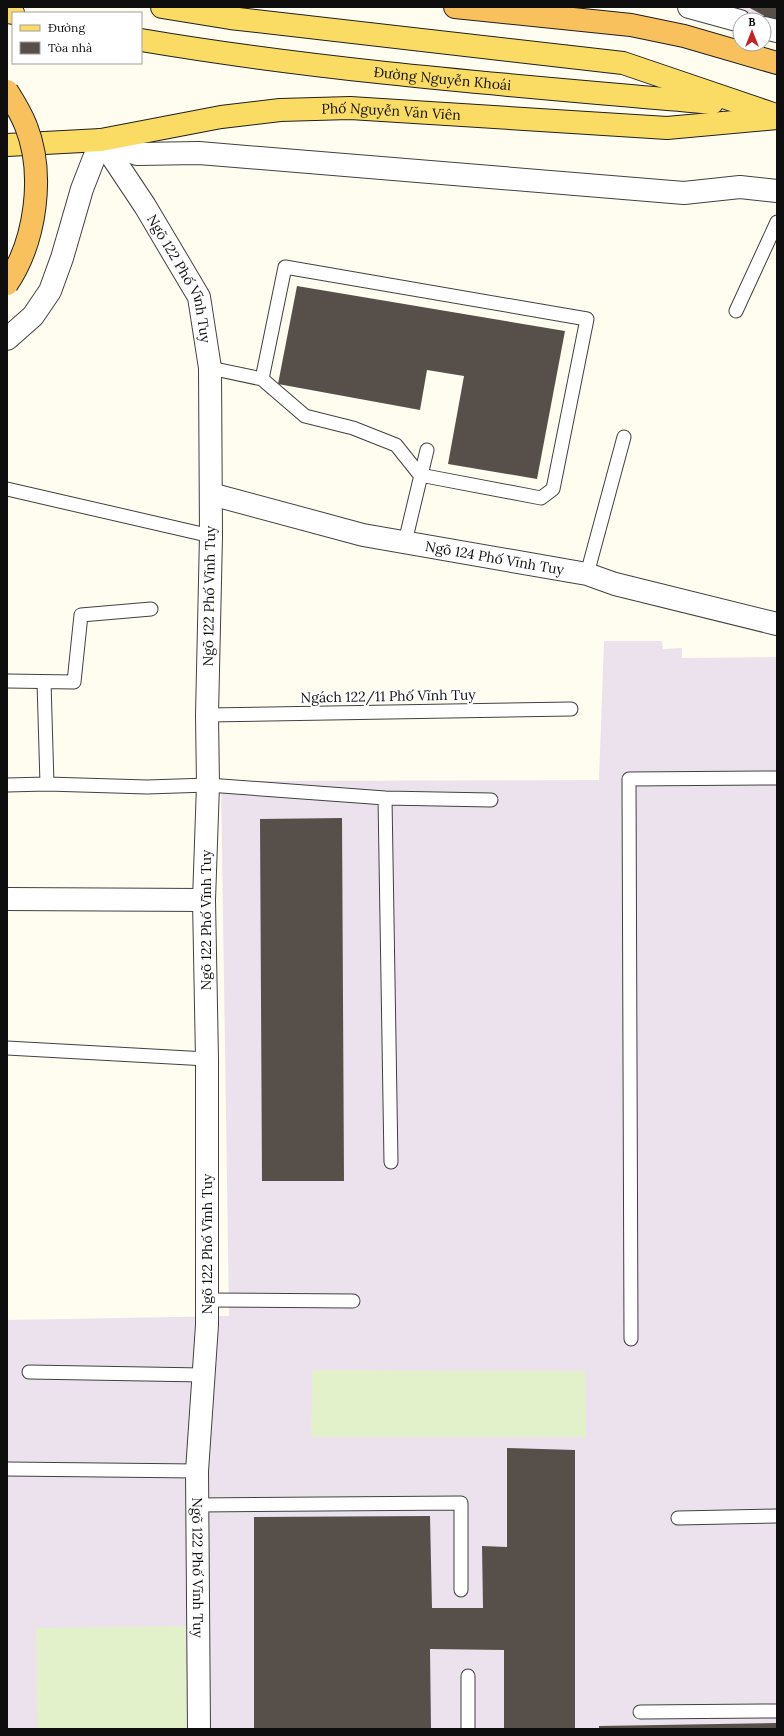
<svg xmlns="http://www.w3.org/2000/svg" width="784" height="1736" viewBox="0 0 784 1736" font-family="Lora,serif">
	<rect width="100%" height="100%" fill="#fffdef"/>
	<path fill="#ece2ed" d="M689 7H777V31L764 20H740Z
		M604 641H662L663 649 682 648V658L777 657V1729H7V1320L229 1316 221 781 599 780Z"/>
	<path fill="#e2f1ca" d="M312 1370 585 1371 586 1437H311Z
		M185 1626 187 1729H37L36 1628Z"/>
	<path fill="#57504a" d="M748 7H777V23Z
		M297 286 565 331 537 479 448 464 464 376 427 370 420 410 278 384Z
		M342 818 344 1181H262L260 819Z
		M507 1448 575 1450V1729H504V1650L430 1649 431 1729H254V1517L430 1516 432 1608H483L482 1546 507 1547Z
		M777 1723V1729H599V1726Z"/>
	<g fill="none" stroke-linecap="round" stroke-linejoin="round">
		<g stroke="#414141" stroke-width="15">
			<path id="service" d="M736 311 777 222
				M210 368 262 379 285 267 587 319 553 489 541 498 420 475 396 445 353 428 305 416 262 379
				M7 489 211 536
				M405 542 427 450
				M587 574 624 437
				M7 681 74 682 81 615 151 609
				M44 682 47 784
				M207 715 571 709
				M7 785 47 784 147 787 208 785 385 798 391 1162
				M385 798 491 800
				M7 1048 207 1059
				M207 1300 353 1301
				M631 1339 629 779 777 778
				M29 1372 203 1375
				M7 1469 197 1471
				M198 1505 461 1503V1590
				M678 1518 777 1516
				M640 1712 777 1711
				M468 1729V1676"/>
		</g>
		<g stroke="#414141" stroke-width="24">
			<g id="minor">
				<path d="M689 7 740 21"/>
				<path d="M764 28 777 31"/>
				<path id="s1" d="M101 140 145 206 199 297 210 368 211 536 207 715 208 785 204 900 207 1059V1325L197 1471 199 1729"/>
				<path d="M101 140 137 154 199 153 684 193 740 187 777 191"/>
				<path d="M7 339 33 316 50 291 62 258 82 189 101 140"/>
				<path id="s2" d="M211 494 363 535 587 574 615 584 777 624"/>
				<path d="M7 899 204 900"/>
			</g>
		</g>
		<g stroke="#1f1f1f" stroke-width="24">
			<g id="primary">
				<path d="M162 7 230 18 623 63 773 114"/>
				<path d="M7 12 13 13"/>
				<path id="s3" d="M141 40C330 72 521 86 712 103"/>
				<path id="s4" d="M7 145 101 140 221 117 280 110 350 108 667 128 777 118"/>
			</g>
		</g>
		<g stroke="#1f1f1f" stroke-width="24">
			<path id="trunk" d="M455 7 631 25 684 36 777 63"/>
		</g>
		<use href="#service" stroke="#fff" stroke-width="13"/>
		<use href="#minor" stroke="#fff" stroke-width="22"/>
		<use href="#primary" stroke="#fadc64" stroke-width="22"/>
		<use href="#trunk" stroke="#f8c15d" stroke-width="22"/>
		<g stroke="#1f1f1f" stroke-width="24" stroke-linecap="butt">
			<path id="trunk-bridge" d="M7 91C14 102 21 113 26 126 45 174 36 241 7 284"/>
		</g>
		<use href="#trunk-bridge" stroke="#f8c15d" stroke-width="22"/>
	</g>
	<g text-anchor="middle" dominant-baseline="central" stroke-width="4" stroke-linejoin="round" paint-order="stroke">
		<g font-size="14" fill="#0e0e0e" stroke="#fff">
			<text stroke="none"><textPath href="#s3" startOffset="304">Đường Nguyễn Khoái</textPath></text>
			<text stroke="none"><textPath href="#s4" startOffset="387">Phố Nguyễn Văn Viên</textPath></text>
			<text stroke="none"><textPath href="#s1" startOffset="161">Ngõ 122 Phố Vĩnh Tuy</textPath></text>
			<text stroke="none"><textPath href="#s2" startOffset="291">Ngõ 124 Phố Vĩnh Tuy</textPath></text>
			<text transform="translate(209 596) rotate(-89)">Ngõ 122 Phố Vĩnh Tuy</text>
			<text transform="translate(388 696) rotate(-1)">Ngách 122/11 Phố Vĩnh Tuy</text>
			<text transform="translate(206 920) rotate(-90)">Ngõ 122 Phố Vĩnh Tuy</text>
			<text transform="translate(207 1244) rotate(-90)">Ngõ 122 Phố Vĩnh Tuy</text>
			<text stroke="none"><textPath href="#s1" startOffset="1457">Ngõ 122 Phố Vĩnh Tuy</textPath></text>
		</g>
	</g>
	<rect width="784" height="1736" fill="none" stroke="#0e0e0e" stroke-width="16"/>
	<rect x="12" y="12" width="130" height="52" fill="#ffffff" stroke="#9f9f9f"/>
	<rect x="20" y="25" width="20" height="6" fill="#fadc64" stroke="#9f9f9f"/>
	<text x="48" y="32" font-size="12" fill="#0e0e0e">Đường</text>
	<rect x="20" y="42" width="20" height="12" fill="#57504a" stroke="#9f9f9f"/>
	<text x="48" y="52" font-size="12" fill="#0e0e0e">Tòa nhà</text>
	<g transform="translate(752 32)"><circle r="19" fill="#ffffff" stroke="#9f9f9f"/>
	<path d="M0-3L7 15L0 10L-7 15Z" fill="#c02425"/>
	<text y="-6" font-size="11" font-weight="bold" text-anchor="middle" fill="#0e0e0e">B</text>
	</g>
</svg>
